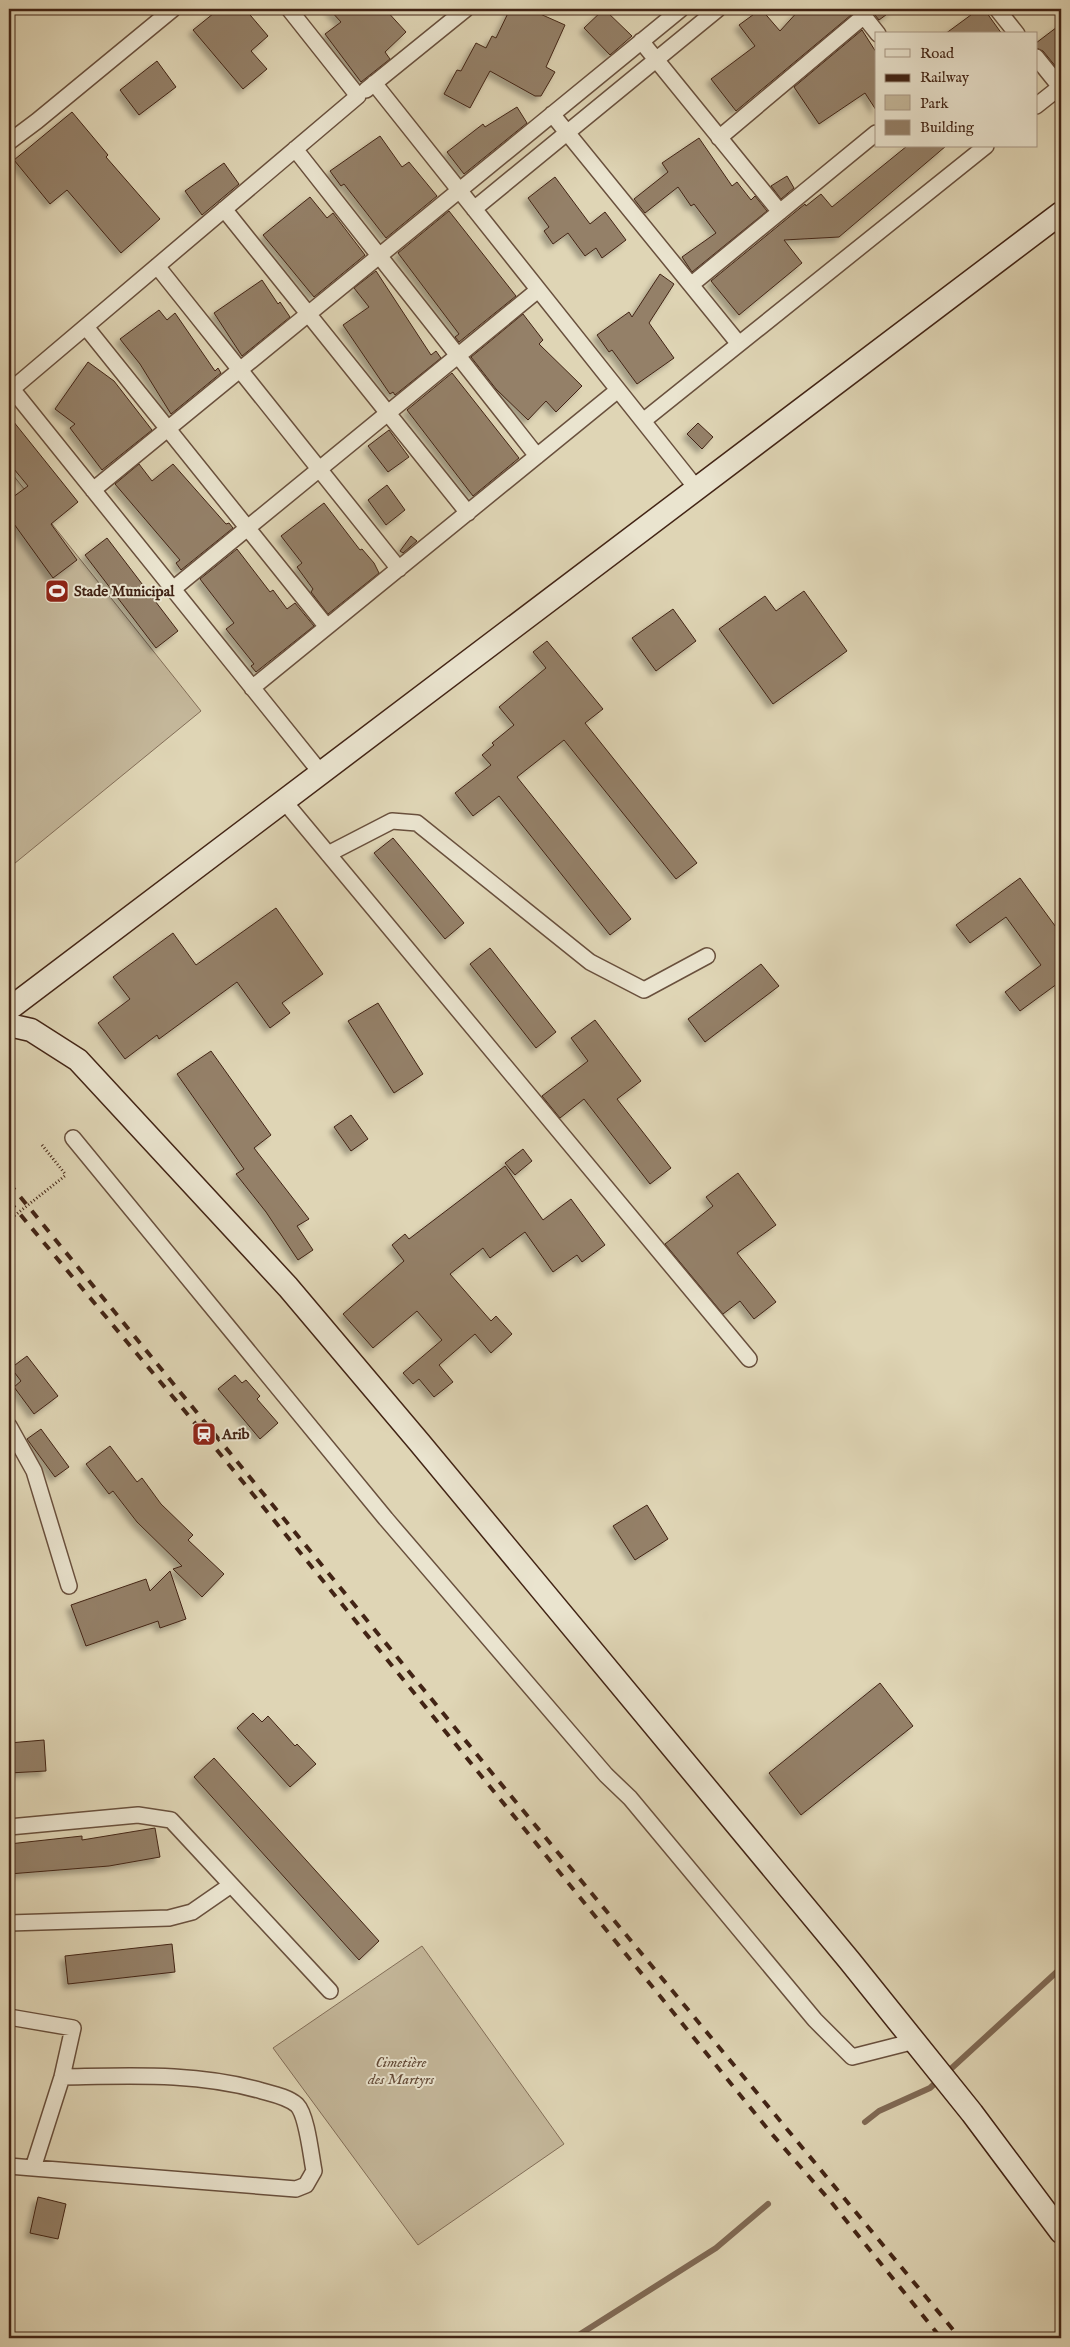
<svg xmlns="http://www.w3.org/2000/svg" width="1070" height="2347" viewBox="0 0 1070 2347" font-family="'IM FELL English',serif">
	<defs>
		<filter id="shadow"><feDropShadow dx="-4.5" dy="4.5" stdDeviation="2.5" flood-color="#0004"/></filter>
	</defs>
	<rect width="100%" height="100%" fill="#dfd5b5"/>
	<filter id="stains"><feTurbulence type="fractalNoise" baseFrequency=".004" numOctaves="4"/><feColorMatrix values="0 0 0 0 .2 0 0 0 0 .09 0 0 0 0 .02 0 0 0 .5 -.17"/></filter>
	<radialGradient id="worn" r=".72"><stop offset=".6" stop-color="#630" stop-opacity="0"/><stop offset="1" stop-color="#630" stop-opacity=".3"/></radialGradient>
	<path fill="#c4b79a" stroke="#836e58" d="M9 470 201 711 9 868Z
		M422 1946 564 2144 418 2245 273 2048Z"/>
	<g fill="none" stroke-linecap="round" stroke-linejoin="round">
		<path stroke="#806a55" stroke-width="6" d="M865 2122 879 2111 930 2088 1061 1968
			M574 2338 716 2248 768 2204"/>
	</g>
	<path fill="#948068" stroke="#422415" filter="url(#shadow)" d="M219 9H245L268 36 251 51 267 69 243 89 193 30Z
		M329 9H385L406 32 385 52 390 59 361 82 325 34 341 22Z
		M510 9H529L565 25 546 67 555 72 541 96H535L490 71 470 108 444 94 457 70 461 71 476 43 486 48 492 36 496 38Z
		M604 9 632 36 610 55 584 28Z
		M761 9 780 31 800 9H850L851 15 736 111 711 79 755 46 739 25Z
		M870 9H894L879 20Z
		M979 9H984L1002 34H945Z
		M1061 24V73L1043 51 1036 48V43Z
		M862 30 876 52V110L865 93 819 124 794 87Z
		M157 61 176 87 139 115 120 90Z
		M517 107 527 123 464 174 447 152 483 124 485 127Z
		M72 112 108 155 106 157 160 219 121 253 67 190 50 204 14 160Z
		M380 136 402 167 409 162 437 196 386 238 344 184 341 186 330 171Z
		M699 138 732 186 737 182 751 200 755 196 767 211 692 272 682 257 716 233 694 204 691 206 678 187 645 213 634 199 668 172 662 163Z
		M907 146H946L839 237 784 240 802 263 739 315 711 281 805 204 806 206 821 194 832 207Z
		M224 163 239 184 202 215 185 191Z
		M787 176 794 188 781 199 771 186Z
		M555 177 590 224 605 212 626 240 602 258 596 248 585 256 568 233 553 244 544 231 549 227 528 198Z
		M310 197 327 218 333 213 365 255 314 297 263 235Z
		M449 211 516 296 459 342 455 337 459 334 398 253Z
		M376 271 431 355 436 351 441 358 395 395 393 392 390 394 343 325 369 307 354 288Z
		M660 274 674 284 649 323 674 358 637 384 612 350 609 352 597 335 629 312 632 317Z
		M262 280 278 304 280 302 290 317 242 356 214 313Z
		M159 310 167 320 175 313 215 371 218 368 221 373 171 414 140 364 120 339Z
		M523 314 543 340 539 344 582 386 556 412 546 401 528 420 496 389 471 357Z
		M88 362 114 381 152 430 102 470 70 428 75 424 55 409Z
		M452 373 519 458 473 496 407 410Z
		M9 416 78 502 51 524 77 560 53 578 9 517V500L28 486 9 463Z
		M698 423 713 437 702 449 687 434Z
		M389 430 409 457 388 472 368 446Z
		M139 464 152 481 173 464 226 524 229 523 233 528 181 570 176 563 180 560 115 484Z
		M387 485 405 510 386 525 368 500Z
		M324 503 360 550 362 549 374 563 379 573 328 614 311 592 313 589 297 567 302 563 281 536Z
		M411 536 417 541 403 553 400 551Z
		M107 538 178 631 156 648 85 555Z
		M237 549 270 592 273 590 287 609 295 603 314 626 256 672 251 666 254 664 226 629 234 623 200 579Z
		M804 591 847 651 773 704 719 629 765 596 776 611Z
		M673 609 696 641 656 671 632 638Z
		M547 641 603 709 585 723 697 863 676 879 564 740 517 777 631 919 610 935 499 796 473 816 455 793 491 765 482 755 494 745 492 743 514 725 499 707 546 668 533 652Z
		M393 838 464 923 445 939 374 853Z
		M1020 878 1061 934V981L1020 1011 1005 992 1041 965 1006 917 970 943 956 925Z
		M276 908 323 974 282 1003 290 1013 270 1028 237 982 159 1039 157 1035 125 1059 98 1023 130 999 113 977 173 933 196 965Z
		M490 948 556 1032 536 1048 470 964Z
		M761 964 779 986 705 1042 688 1019Z
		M378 1003 423 1074 394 1093 348 1021Z
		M595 1020 641 1081 617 1099 671 1168 650 1184 584 1099 560 1118 542 1096 588 1061 571 1038Z
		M211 1051 271 1135 254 1148 309 1219 297 1226 313 1250 298 1260 266 1212 236 1174 244 1169 177 1074Z
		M351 1115 368 1139 351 1151 334 1127Z
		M523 1149 532 1161 515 1175 505 1163Z
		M505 1166 543 1220 571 1199 605 1245 582 1262 577 1255 553 1272 525 1232 490 1258 483 1248 450 1274 491 1321 496 1316 512 1334 491 1353 475 1334 439 1365 453 1382 434 1397 419 1379 413 1384 403 1373 442 1340 417 1311 373 1348 343 1314 404 1261 392 1245 405 1234 409 1239Z
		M738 1173 776 1225 737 1253 776 1302 754 1319 740 1301 723 1314 665 1244 713 1206 706 1197Z
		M27 1356 58 1396 34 1414 14 1387 21 1381 11 1368Z
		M235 1375 242 1383 246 1380 260 1396 257 1399 278 1423 260 1439 218 1389Z
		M41 1429 69 1467 55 1477 27 1439Z
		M110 1446 137 1482 142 1478 161 1504 193 1535 188 1540 224 1574 202 1597 173 1569 182 1566 137 1522 113 1491 109 1494 86 1464Z
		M647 1505 668 1539 635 1560 613 1526Z
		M170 1571 186 1619 160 1628 158 1621 86 1646 71 1605 146 1579 150 1591Z
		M880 1683 913 1726 801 1815 769 1773Z
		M253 1713 262 1722 268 1716 295 1746 297 1744 316 1764 290 1787 237 1728Z
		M44 1740 46 1771 9 1773V1743Z
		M214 1758 379 1941 359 1960 194 1777Z
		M155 1828 160 1857 109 1866 9 1874V1844L82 1836V1840Z
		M172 1944 175 1972 68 1984 65 1956Z
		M38 2197 66 2204 58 2239 30 2233Z"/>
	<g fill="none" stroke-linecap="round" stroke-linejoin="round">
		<g stroke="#69503d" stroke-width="18">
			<path id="street" d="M289 9 358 96 12 389 321 773
				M997 9 1017 34
				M859 10 878 34
				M641 41 780 212
				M1036 57 1061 88
				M374 83 697 489
				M366 90 466 9
				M1036 106 1060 87
				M552 114 739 344
				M719 138 864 16
				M9 142 37 121 173 9
				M295 149 537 456
				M224 209 468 513
				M474 209 718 9
				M157 266 399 569
				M692 284 876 133
				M86 327 327 627
				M643 421 986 146
				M93 490 681 9
				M173 589 538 290
				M252 688 618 390
				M284 801 749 1359
				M328 854 392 821 417 823 590 962 644 990 707 956
				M73 1138 386 1519 606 1775 630 1798 815 2020 852 2057 915 2041
				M9 1426 34 1471 69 1586
				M9 1827 138 1815 171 1820 330 1991
				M9 1923 169 1918 192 1912 231 1885
				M9 2017 73 2028 62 2077 33 2168 9 2166
				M33 2168 296 2189 306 2185 314 2171C311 2156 307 2115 297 2105 288 2097 273 2094 262 2091 196 2072 129 2076 62 2077"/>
		</g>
		<g stroke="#422415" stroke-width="25">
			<path id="secondary" d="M9 1009 1061 213
				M9 1025 31 1030 78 1060 288 1287 419 1442 849 1960 972 2113 1061 2232"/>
		</g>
		<path stroke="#422415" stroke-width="3" stroke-dasharray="1 2.5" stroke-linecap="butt" d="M42 1145 66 1175"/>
		<use href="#street" stroke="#eae4cf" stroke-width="15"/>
		<use href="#secondary" stroke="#eae4cf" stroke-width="22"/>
		<path stroke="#422415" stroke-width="4" stroke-dasharray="9 9" stroke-linecap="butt" d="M9 1183 492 1773 960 2338
			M9 1201 204 1434 771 2133 832 2203 941 2338"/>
		<path stroke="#422415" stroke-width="3" stroke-dasharray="1 2.5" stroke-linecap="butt" d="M9 1220 66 1175"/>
	</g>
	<defs>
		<g id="stadium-square" transform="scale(1.25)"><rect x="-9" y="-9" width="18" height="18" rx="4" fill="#8f2418" stroke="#eae4cf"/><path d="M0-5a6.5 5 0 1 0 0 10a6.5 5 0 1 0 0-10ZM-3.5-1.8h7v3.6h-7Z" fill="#fff"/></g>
		<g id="station-square" transform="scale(1.25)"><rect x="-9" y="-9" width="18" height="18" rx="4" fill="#8f2418" stroke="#eae4cf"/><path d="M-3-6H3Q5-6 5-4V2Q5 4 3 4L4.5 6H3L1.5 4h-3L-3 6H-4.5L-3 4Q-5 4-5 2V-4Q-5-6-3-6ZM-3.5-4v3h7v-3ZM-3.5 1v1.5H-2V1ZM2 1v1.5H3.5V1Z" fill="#fff"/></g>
	</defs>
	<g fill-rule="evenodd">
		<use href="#stadium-square" x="57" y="591"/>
		<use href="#station-square" x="204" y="1434"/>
	</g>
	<g text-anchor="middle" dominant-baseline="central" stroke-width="4" stroke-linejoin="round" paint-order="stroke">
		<g font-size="15" font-weight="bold" fill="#422415" stroke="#eae4cf" text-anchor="start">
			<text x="74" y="591">Stade Municipal</text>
			<text x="222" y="1434">Arib</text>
		</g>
		<g font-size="15" font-style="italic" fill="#624936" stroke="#eae4cf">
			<text x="401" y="2062">Cimetière<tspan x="401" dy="17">des Martyrs</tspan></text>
		</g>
	</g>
	<rect width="1070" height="2347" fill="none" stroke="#dfd5b5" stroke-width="30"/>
	<rect x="10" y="10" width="1050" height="2327" fill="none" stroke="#422415" stroke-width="2.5"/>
	<rect x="15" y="15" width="1040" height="2317" fill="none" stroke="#422415"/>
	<rect x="875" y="32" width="162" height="115" fill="#eae4cf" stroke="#a79785"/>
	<rect x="885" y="49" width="25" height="8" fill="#eae4cf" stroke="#a79785"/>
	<text x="920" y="58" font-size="15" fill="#422415">Road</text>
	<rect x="885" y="74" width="25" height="8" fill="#422415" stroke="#a79785"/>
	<text x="920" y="82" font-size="15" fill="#422415">Railway</text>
	<rect x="885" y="95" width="25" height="15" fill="#c4b79a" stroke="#a79785"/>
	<text x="920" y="108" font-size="15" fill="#422415">Park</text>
	<rect x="885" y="120" width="25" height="15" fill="#948068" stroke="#a79785"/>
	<text x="920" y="132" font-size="15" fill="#422415">Building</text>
	<rect width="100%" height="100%" filter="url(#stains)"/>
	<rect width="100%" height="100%" fill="url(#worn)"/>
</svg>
